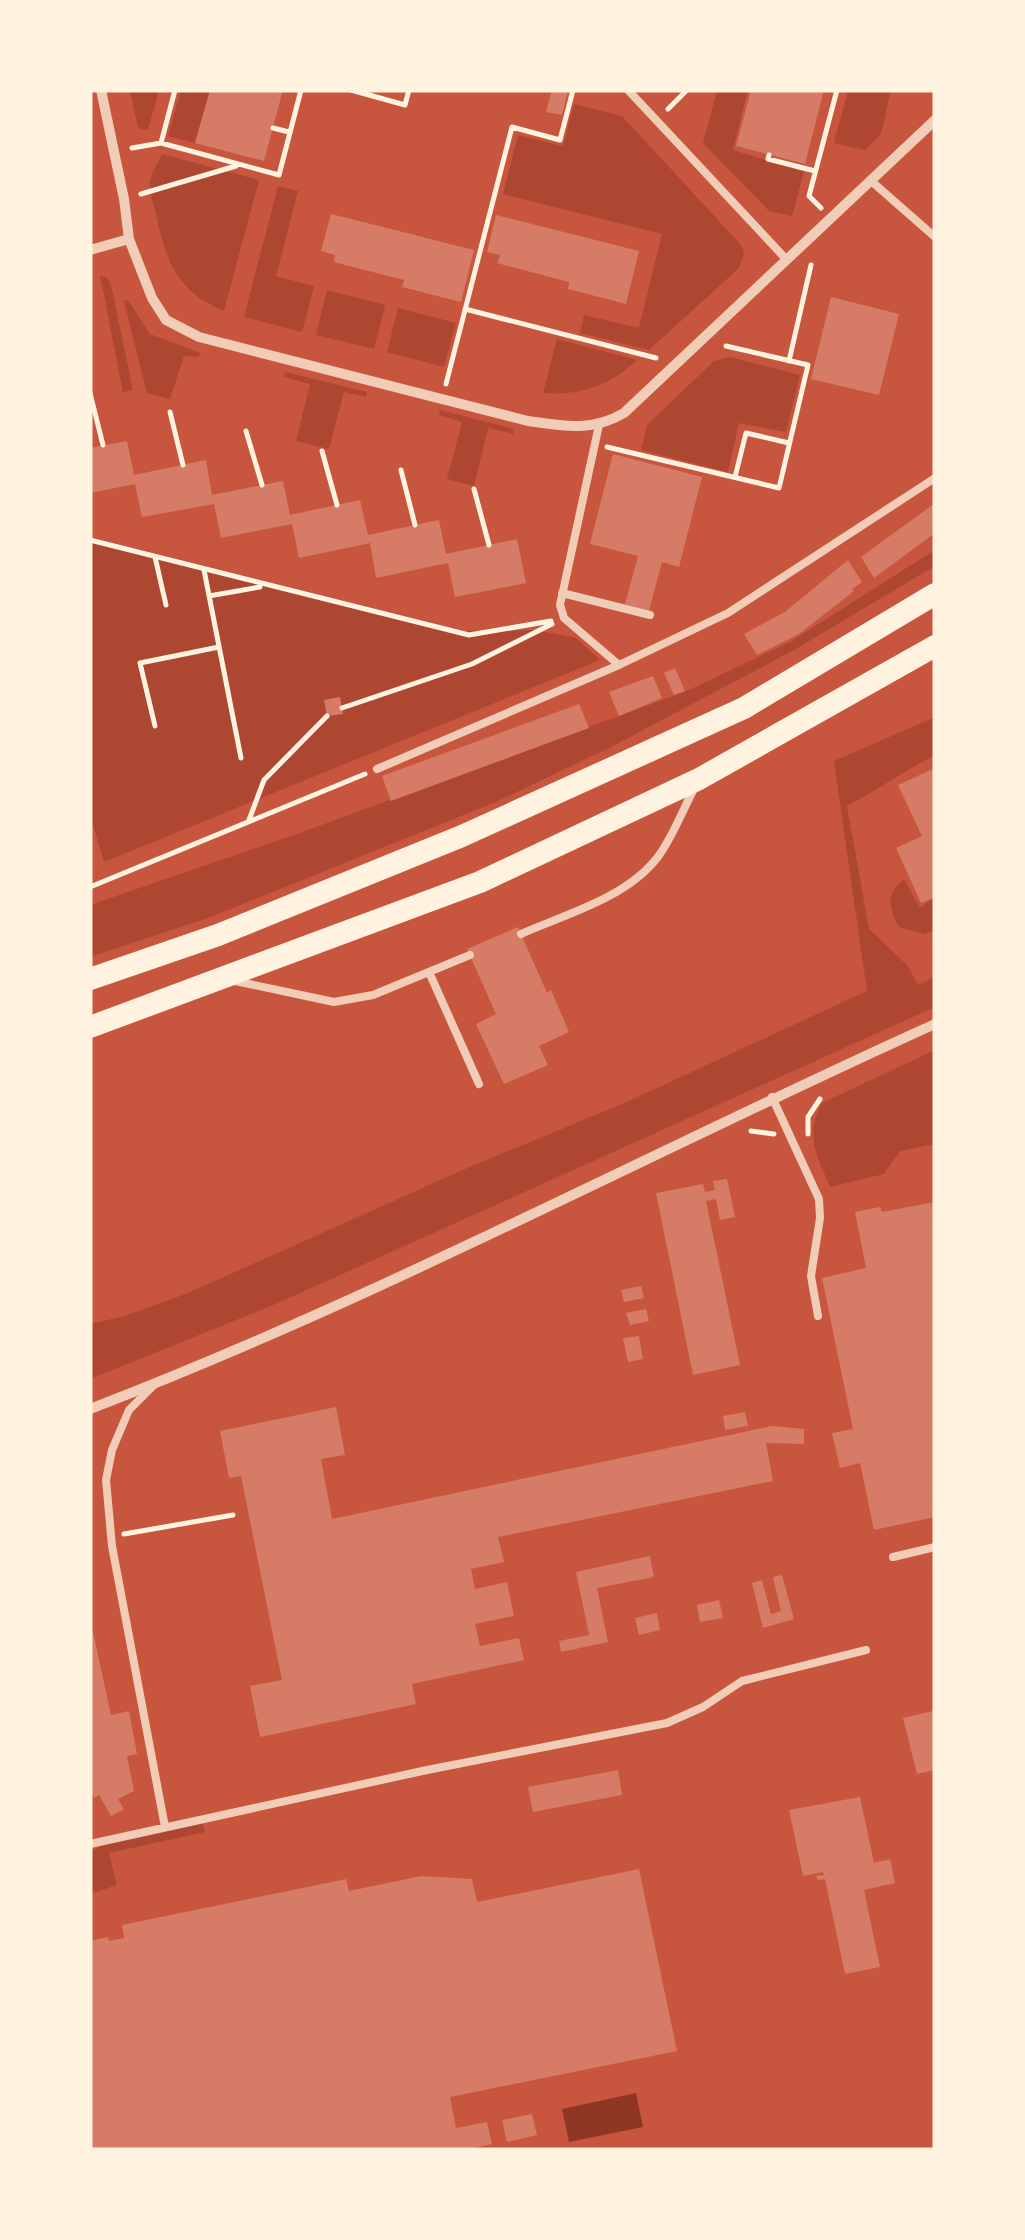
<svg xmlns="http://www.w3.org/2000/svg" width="1025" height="2240" viewBox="0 0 1025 2240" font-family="Commissioner,sans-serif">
	<rect width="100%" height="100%" fill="#c8553d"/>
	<path fill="#ae4732" d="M130 90H159L148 130 138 128Z
		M181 90H210L195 143 168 136Z
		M717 90H748L733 150 804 172 792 216 769 211 703 143Z
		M848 90H891L881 134 865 150 834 143Z
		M574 104 622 116 742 246 744 254 739 268 649 350 580 333 584 315 639 328 662 234 503 194 518 135 563 146Z
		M162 154 259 180 224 311C177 292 166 261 156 215 154 205 149 193 150 183 150 175 158 163 162 154Z
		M278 186 298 191 276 276 314 286 302 332 244 317Z
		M100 275 107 278 111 285 133 390 123 392Z
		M327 290 385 305 374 349 316 335Z
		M128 300 150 334 200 353 199 357 184 356 170 399 147 393 124 301Z
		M398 308 456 323 444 367 387 352Z
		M557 339 637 360C610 385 581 396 543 393Z
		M730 357 800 375 786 432 739 423 728 472 641 450 647 425 714 361Z
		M285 372 367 392 366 397 344 392 329 449 296 441 310 384 284 377Z
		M440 410 514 429 513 434 488 428 474 486 447 479 462 422 439 415Z
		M90 537 464 631 535 630 576 638 600 660 104 862 90 815Z
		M935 550V566L794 650 609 748 498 801 211 917 90 957V905L297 834 687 691 790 642Z
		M935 717V755C903 771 878 790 847 806L869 929 908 966 918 985 935 977V1007L278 1303 90 1379V1324L125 1316 188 1293 465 1169 629 1101 867 991 834 761Z
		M904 879 920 908 935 897V930L924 934 899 927C888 908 886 893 904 879Z
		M935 1050V1144L900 1151 884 1174 830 1187C817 1155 804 1136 822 1103Z
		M202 1822 205 1832 109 1853 117 1885 90 1894V1852L101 1846Z"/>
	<path fill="#8f3625" d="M636 2093 643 2127 569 2142 562 2109Z"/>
	<path fill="#d67c66" d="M210 90H283L264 161 195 143Z
		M552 90H568L562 115 546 112Z
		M751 90H824L805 164 736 146Z
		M331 214 474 250 461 302 402 287 404 280 334 262 335 255 321 251Z
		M496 215 639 251 626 304 568 289 569 282 497 263 500 255 487 252Z
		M831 297 899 314 879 395 811 379Z
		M127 441 134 475 206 460 212 495 283 481 290 515 360 500 368 535 439 520 446 554 517 539 526 583 455 597 448 563 376 578 370 543 299 558 292 524 221 538 214 504 142 517 135 484 90 493V448Z
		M613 454 702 477 679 567 662 562 649 611 625 604 638 556 590 544Z
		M935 503V533L874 578 861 557Z
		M848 560 862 582 852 589 854 591 799 634 757 655 744 634 785 612Z
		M675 668 685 691 674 695 664 673Z
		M653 676 662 698 619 716 609 692Z
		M340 697 343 714 327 716 324 700Z
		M579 704 589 728 391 801 382 776Z
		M935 768V897L921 903 896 848 922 836 898 785Z
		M518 927 547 993 551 990 569 1032 539 1046 548 1065 504 1084 476 1024 496 1014 467 949Z
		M727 1179 735 1217 720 1220 716 1199 706 1201 740 1365 693 1375 656 1193 703 1184 705 1192 715 1190 713 1181Z
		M935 1202V1517L874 1530 860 1463 840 1468 832 1433 853 1429 822 1278 866 1268 855 1212 880 1207 882 1212Z
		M641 1286 644 1298 624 1302 621 1290Z
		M646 1309 649 1321 630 1325 626 1313Z
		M639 1336 643 1359 628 1362 623 1338Z
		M336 1407 345 1455 321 1459 332 1519 772 1426 804 1429V1444L766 1443 773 1481 498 1537 504 1562 471 1569 475 1589 507 1582 514 1616 475 1624 480 1646 519 1638 524 1660 412 1684 416 1704 260 1737 250 1686 282 1680 241 1476 229 1478 220 1431Z
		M745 1412 748 1426 725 1430 723 1416Z
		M650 1556 654 1577 597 1588 608 1642 561 1652 559 1641 589 1635 576 1572Z
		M782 1575 794 1619 763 1628 752 1583 762 1580 771 1614 781 1611 773 1577Z
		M719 1600 723 1618 700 1622 697 1605Z
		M657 1613 660 1630 639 1635 635 1618Z
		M90 1618 111 1715 129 1711 137 1754 127 1756 134 1791 118 1799 124 1809 111 1816 99 1795 94 1798 90 1791Z
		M933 1711 935 1770 917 1774 903 1718Z
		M618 1770 622 1795 533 1812 528 1787Z
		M860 1797 874 1863 890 1859 895 1883 864 1890 880 1967 845 1974 825 1879 818 1880 816 1876 824 1875 823 1872 803 1876 789 1810Z
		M639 1869 677 2051 450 2097 456 2128 487 2122 492 2144 466 2150H90V1941L108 1937 109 1941 124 1938 122 1925 346 1879 349 1891 421 1876 472 1879 477 1902Z
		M532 2114 537 2135 507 2142 502 2120Z"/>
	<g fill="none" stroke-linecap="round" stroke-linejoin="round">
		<path stroke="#fff3e0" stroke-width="5" d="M351 90 405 105 409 90
			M668 109 687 90
			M273 128 289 132
			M161 143 175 90
			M132 148 161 143 279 175 301 90
			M769 155 768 159 815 171
			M141 194 236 166
			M821 208 809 196 837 90
			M465 309 656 358
			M789 361 811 265
			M446 384 512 127 560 140 573 90
			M90 393 103 445
			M170 412 183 465
			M246 431 262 485
			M607 447 779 488 808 365 726 346
			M322 451 337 505
			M401 470 415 525
			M735 477 746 433 789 443
			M474 489 489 545
			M90 540 469 635 551 621
			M155 557 166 605
			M204 570 241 758
			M209 596 260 587
			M342 708 472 664 552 624
			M155 726 140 663 219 647
			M249 820 264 780 327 716
			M90 887 365 774
			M751 1131 774 1134
			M808 1134V1117L820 1099
			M124 1534 233 1515"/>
		<path stroke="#f1ccb7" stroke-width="8" d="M628 90 786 259
			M870 180 935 237
			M599 425 560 605 564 618 619 665 728 613 935 478
			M562 593 650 615
			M377 769 619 665
			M521 934C566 914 626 898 657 858 672 839 682 811 694 789
			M429 972 479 1084
			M235 981 334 1002 373 995 470 955
			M772 1097 819 1199 820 1218 811 1276 818 1316
			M153 1386 129 1410 112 1450 106 1480 112 1546 165 1827
			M893 1557 935 1547
			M90 1844 427 1770 667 1723 703 1707 742 1681 866 1650"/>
		<path stroke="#f1ccb7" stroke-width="10" d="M101 90 124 199 129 239 152 298 166 320 199 337 528 421C563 426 592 432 624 413L935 120
			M90 250 129 239
			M90 1409C379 1298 653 1151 935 1024"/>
		<path stroke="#fff3e0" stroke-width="22" d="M90 979 218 935 462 836 744 708 935 594
			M90 1027 480 882 699 779 935 646"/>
	</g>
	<rect width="1025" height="2240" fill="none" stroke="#fff3e0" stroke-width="185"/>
</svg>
